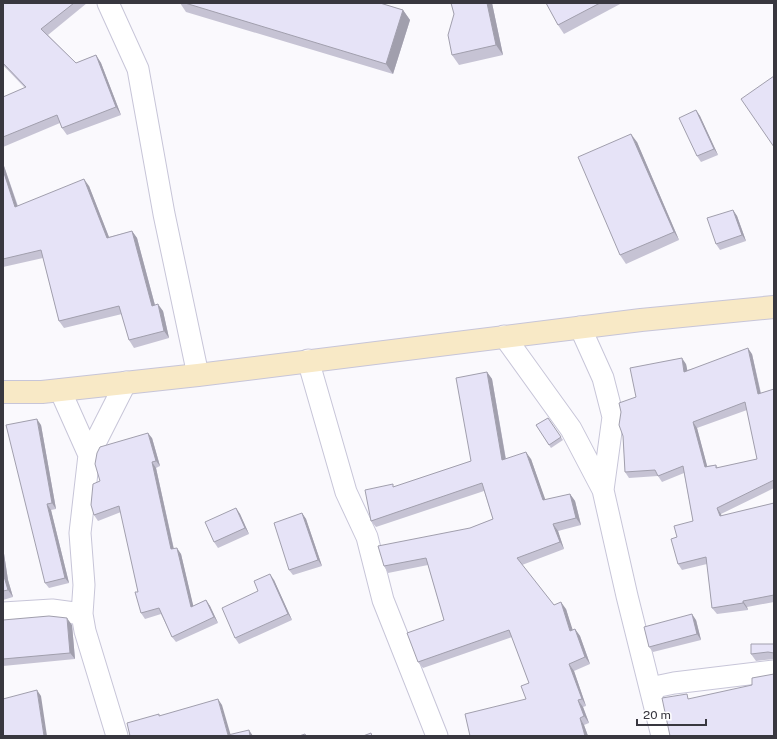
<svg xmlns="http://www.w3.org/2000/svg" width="777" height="739" viewBox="0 0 777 739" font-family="'Public Sans',sans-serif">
	<rect width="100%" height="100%" fill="#faf9fd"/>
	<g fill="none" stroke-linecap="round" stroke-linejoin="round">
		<g stroke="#c7c5d8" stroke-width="23">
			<path id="minor" d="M108 3 138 69 164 214 198 375
				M580 327 603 378 613 417 603 490
				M504 336 571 429 603 490 627 596 662 736
				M308 360 346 492 367 537 383 600 437 736
				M60 390 89 455
				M3 613 52 610 82 614
				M650 688 674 683 774 671
				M117 736 85 631 82 614 84 585 80 533 89 455 126 382"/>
		</g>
		<g stroke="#c7c5d8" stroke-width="24">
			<path id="secondary" d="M3 392H42L198 375 641 320 774 307"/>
		</g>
		<use href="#minor" stroke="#fff" stroke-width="21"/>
		<use href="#secondary" stroke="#f8e9c6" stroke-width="22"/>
	</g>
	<path fill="#c6c3d4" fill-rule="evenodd" d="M3 3H87L48 35 76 63 96 55 101 63 121 115 67 135 62 128 60 123 3 147V97L25 88 3 65Z
		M180 3H380L403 10 410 20 393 74 186 12Z
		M451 3H492L503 55 459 65 452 55 454 14Z
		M546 3H622L564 34 558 25Z
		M696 110 700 116 718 155 701 162 697 156Z
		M637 142 679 240 626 264 620 255Z
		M3 163 18 206 89 186 109 237 132 231 137 238 155 305 163 311 169 338 134 348 129 340 122 314 64 328 59 321 43 258 3 267Z
		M733 210 737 216 746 241 720 250 716 244Z
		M752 354 761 393 774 389V488L721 514V516L774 503V602L747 607 748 610 717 614 712 608 707 564 682 570 678 564 677 537 693 521 684 473 662 482 658 476 629 478 625 472 623 436 621 412 636 397 686 364 687 370ZM747 410 757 459 718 468 716 465 707 466 697 428Z
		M487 372 492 379 506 459H531L545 500 570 494 575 501 581 525 558 531 564 549 522 565 554 605 566 609 572 630 575 629 580 636 590 664 574 671 586 706 583 707 589 723 584 725 588 736H470L526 699 529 683 512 637 423 668 418 662 444 620 428 565 388 573 384 566 470 528 493 519 484 491 376 527 371 521 395 487 471 461Z
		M548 418 563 440 551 448 536 425Z
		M41 425 56 509 51 510 69 583 49 588 45 583Z
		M152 438 160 466 156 468 174 549 181 554 193 606 206 600 210 606 218 623 176 642 172 637 161 614 145 619 141 613 138 592 121 512 98 521 94 515 100 481Z
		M236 508 240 514 249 534 218 548 214 542Z
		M302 513 306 519 322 566 293 575 289 570Z
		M3 547 8 580 13 597 3 600Z
		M274 580 292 620 239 644 235 638 258 591Z
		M3 620 72 625 75 659 3 666Z
		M696 620 701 640 653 652 649 647Z
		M774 644V659L756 661 751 654Z"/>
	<path fill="#a19fad" d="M487 3H492L503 55 496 45Z
		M403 10 410 20 393 74 386 64Z
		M96 55 101 63 121 115 116 107Z
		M696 110 700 116 718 155 714 149Z
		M631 134 637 142 679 240 674 232Z
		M3 163 20 214 15 207 3 170Z
		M84 179 89 186 112 245 107 238Z
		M733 210 737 216 746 241 742 235Z
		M132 231 137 238 157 313 152 306Z
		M158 304 163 311 169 338 164 331Z
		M748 348 752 354 762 400 758 394Z
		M682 358 686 364 689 378 684 372Z
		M487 372 492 379 507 467 502 460Z
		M37 419 41 425 56 509 52 503Z
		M693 422 697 428 709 473 705 467Z
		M148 433 152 438 160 466 156 461Z
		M526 452 531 459 548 507 543 500Z
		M152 462 156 468 175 555 171 549Z
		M570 494 575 501 581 525 576 518Z
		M47 504 51 510 69 583 65 578Z
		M236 508 240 514 249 534 245 528Z
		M717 508 721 514 724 522 720 516Z
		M302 513 306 519 322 566 318 560Z
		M553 524 558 531 564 549 560 542Z
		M3 547 8 580 13 597 8 590 3 573Z
		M177 548 181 554 195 613 191 607Z
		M270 574 274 580 292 620 288 614Z
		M206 600 210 606 218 623 214 617Z
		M743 601 747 607 748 610 743 603Z
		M561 602 566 609 575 637 570 631Z
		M692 614 696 620 701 640 697 634Z
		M67 618 72 625 75 659 70 653Z
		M575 629 580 636 590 664 585 657Z
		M569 664 574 671 586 706 582 699Z
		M37 690 41 696 47 736H44Z
		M218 699 222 705 231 736 228 735Z
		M578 700 583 707 589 723 584 716Z
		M580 718 584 725 588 736H585Z
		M249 730 253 736H250Z"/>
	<path fill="#e6e3f7" stroke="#a19fad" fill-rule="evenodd" d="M3 3H74L41 29 76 63 96 55 116 107 62 128 57 115 3 137V97L26 87 3 63Z
		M185 3H380L403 10 386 64Z
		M451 3H487L496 45 452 55 448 35 454 14Z
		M546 3H600L558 25Z
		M774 76V147L741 99Z
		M696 110 714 149 697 156 679 118Z
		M631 134 674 232 620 255 578 157Z
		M3 170 15 207 84 179 107 238 132 231 152 306 158 304 164 331 129 340 119 306 59 321 41 250 3 259Z
		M733 210 742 235 716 244 707 218Z
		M748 348 758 394 774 389V480L717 508 720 516 774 503V595L743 601V603L712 608 706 557 678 564 671 539 677 537 674 526 693 521 683 466 658 476 655 470 625 472 623 436 619 425 621 412 619 403 636 397 630 368 682 358 684 372ZM745 402 757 459 716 468V465L705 467 693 422Z
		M487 372 502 460 526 452 543 500 570 494 576 518 553 524 560 542 517 558 554 605 561 602 570 631 575 629 585 657 569 664 582 699 578 700 584 716 580 718 585 736H470L465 714 526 699 521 686 529 683 509 630 418 662 407 633 444 620 426 558 384 566 378 546 470 528 493 519 482 483 371 521 365 490 393 484V487L471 461 456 378Z
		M548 418 561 437 549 445 536 425Z
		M37 419 52 503 47 504 65 578 45 583 6 425Z
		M148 433 156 461 152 462 171 549 177 548 191 607 206 600 214 617 172 637 159 608 141 613 135 592H138L119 506 94 515 91 505 93 484 100 481 95 464 97 453 100 447Z
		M236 508 245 528 214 542 205 522Z
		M302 513 318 560 289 570 274 523Z
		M3 573 8 590 3 591Z
		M270 574 288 614 235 638 222 608 258 591 254 581Z
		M692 614 697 634 649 647 644 627Z
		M49 616 67 618 70 653 3 659V620Z
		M751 644H774V653L768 652 751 654Z
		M774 674V736H670L662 698 687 694 688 699 752 685V678Z
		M37 690 44 736H3V699Z
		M218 699 228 735 249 730 250 736H130L127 723 159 714V716Z
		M371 733 372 736H363Z
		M305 734 306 736H299Z"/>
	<rect width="777" height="739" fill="none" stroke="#38373f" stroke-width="8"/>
	<path d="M637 719v6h69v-6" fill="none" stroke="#38373f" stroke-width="2"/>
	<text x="643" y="719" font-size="12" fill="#38373f" stroke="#ffffff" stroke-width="3" paint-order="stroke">20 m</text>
</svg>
